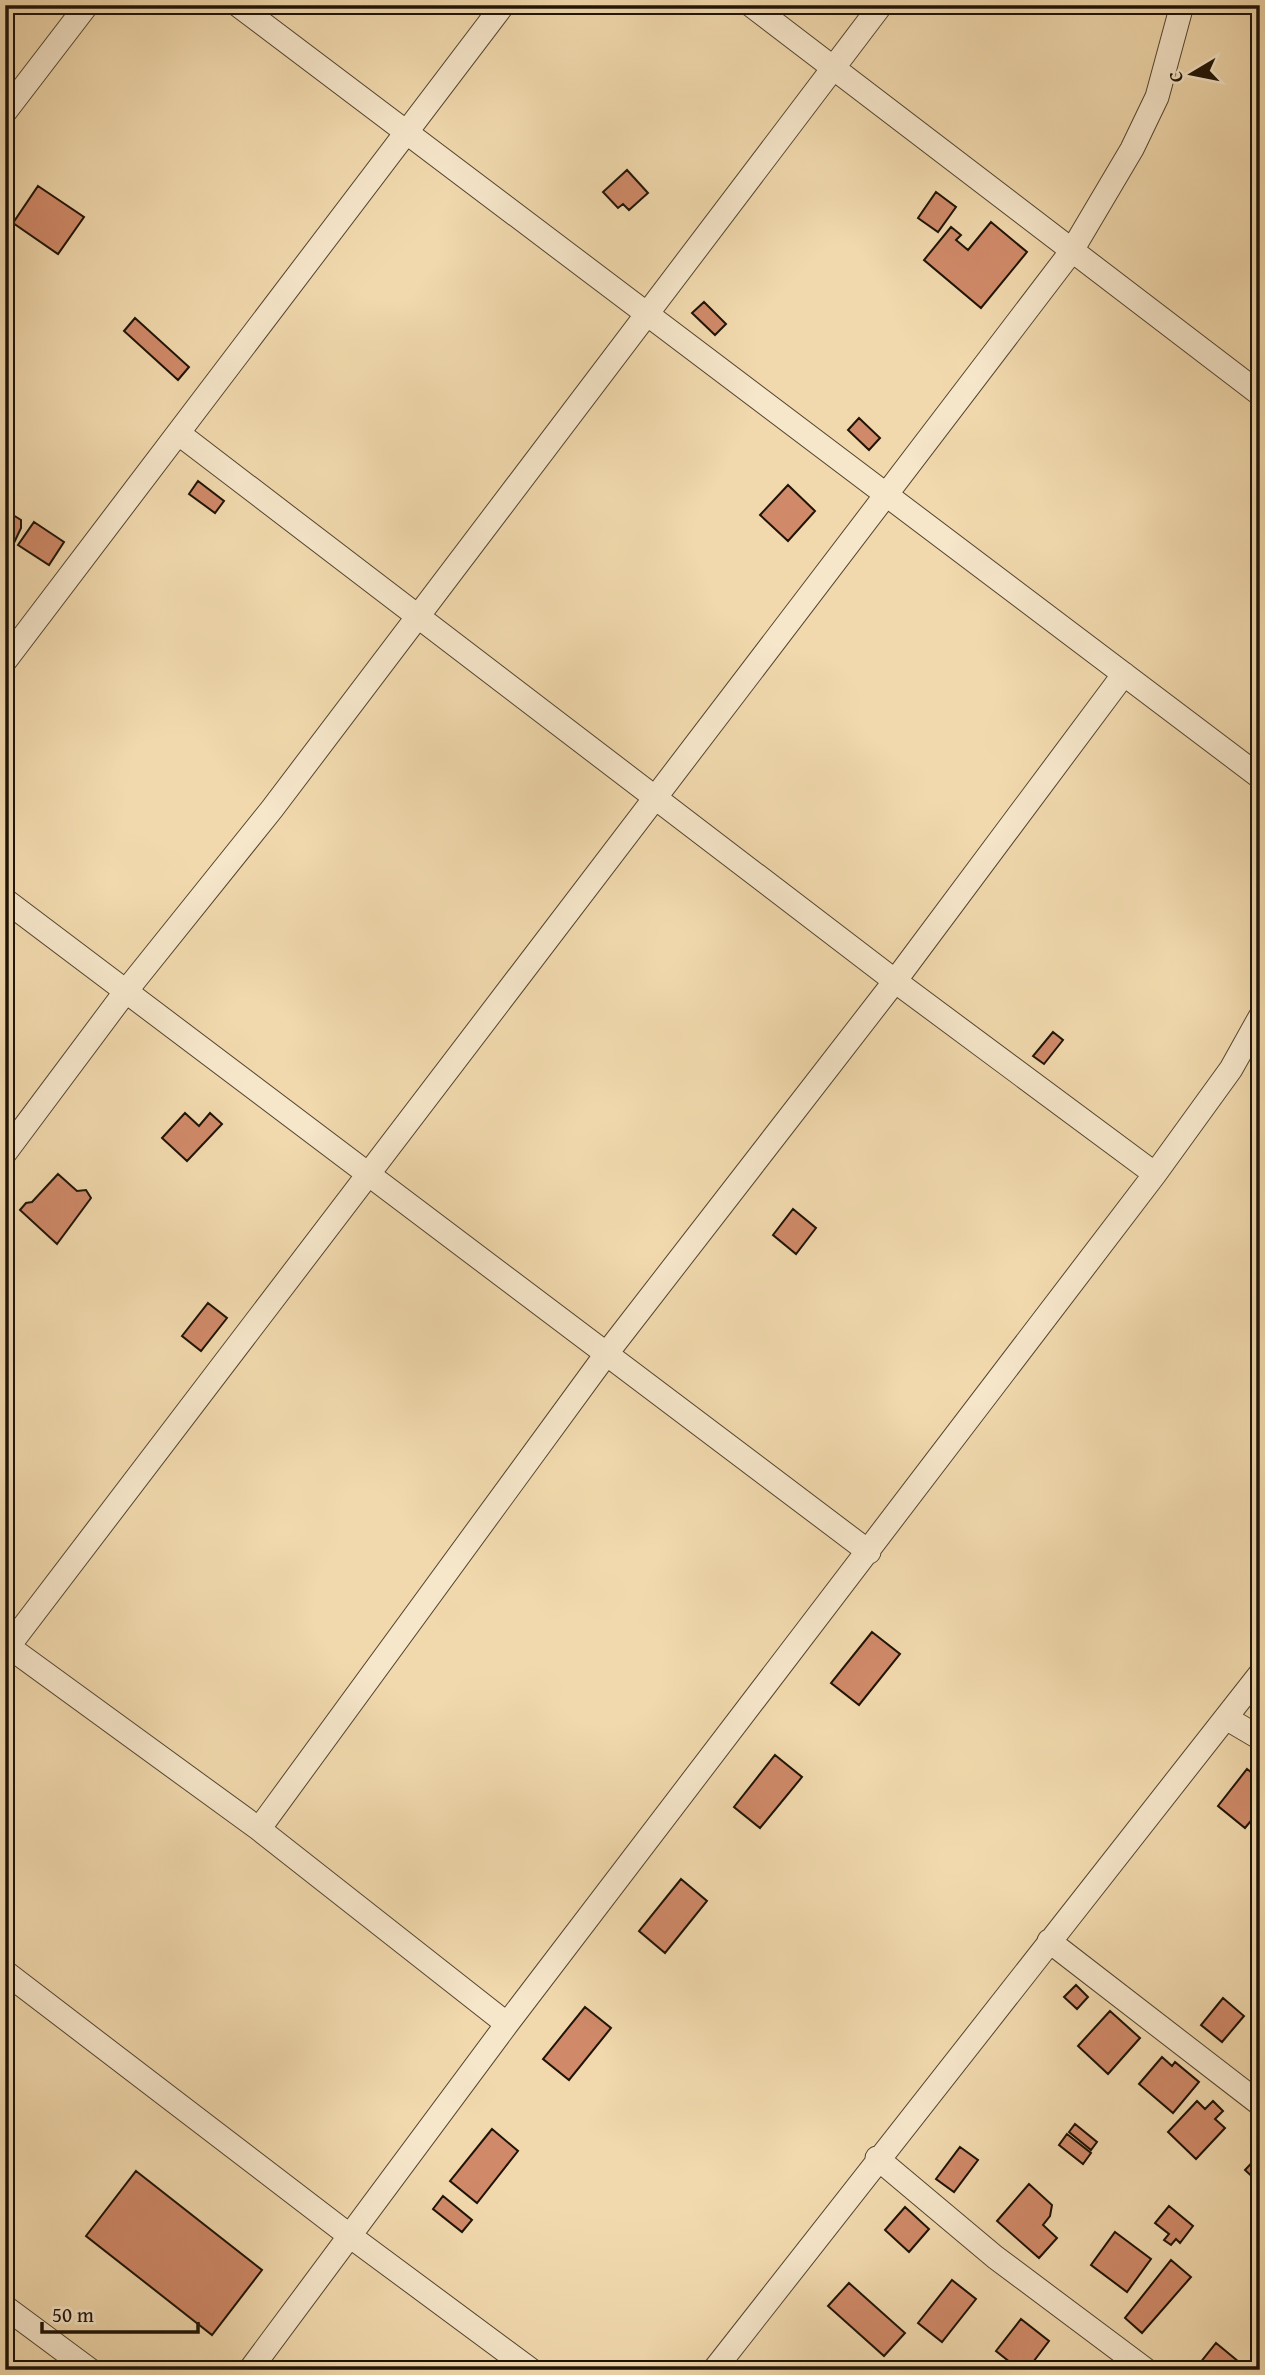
<svg xmlns="http://www.w3.org/2000/svg" width="1265" height="2375" viewBox="0 0 1265 2375" font-family="'Gentium Book Plus',serif">
	<rect width="100%" height="100%" fill="#f1d9ad"/>
	<filter id="stains"><feTurbulence type="fractalNoise" baseFrequency=".00286" numOctaves="4"/><feColorMatrix values="0 0 0 0 .2 0 0 0 0 .09 0 0 0 0 .02 0 0 0 .5 -.17"/></filter>
	<radialGradient id="worn" r=".72"><stop offset=".6" stop-color="#630" stop-opacity="0"/><stop offset="1" stop-color="#630" stop-opacity=".3"/></radialGradient>
	<path fill="#d08a69" stroke="#1f1407" stroke-width="2" d="M627 170 648 193 629 210 623 204 618 208 603 192Z
		M38 186 84 217 58 254 13 223Z
		M936 192 956 207 938 232 918 218Z
		M991 222 1027 252 981 308 924 260 951 227 961 235 956 240 968 250Z
		M704 302 726 324 715 335 692 313Z
		M135 318 189 367 178 380 124 331Z
		M859 418 880 438 869 450 848 430Z
		M198 481 224 501 215 513 189 494Z
		M788 485 815 511 788 541 760 515Z
		M5 510 21 520V528L13 545 5 550Z
		M34 522 64 542 49 565 18 545Z
		M1053 1032 1063 1040 1044 1064 1033 1056Z
		M185 1113 199 1126 210 1113 222 1124 187 1161 162 1138Z
		M58 1174 77 1191 86 1190 91 1198 57 1244 20 1210 26 1203 32 1202Z
		M793 1209 816 1228 796 1254 773 1235Z
		M208 1303 227 1318 201 1351 182 1336Z
		M872 1632 900 1654 859 1705 831 1683Z
		M775 1755 802 1777 760 1828 734 1807Z
		M1247 1769 1260 1779V1810L1245 1828 1218 1806Z
		M681 1879 707 1901 665 1953 639 1931Z
		M1076 1985 1088 1997 1077 2009 1064 1997Z
		M1223 1998 1244 2016 1222 2042 1201 2025Z
		M585 2007 611 2028 569 2080 543 2059Z
		M1110 2011 1140 2038 1108 2074 1078 2046Z
		M1162 2057 1172 2066 1175 2062 1199 2082 1173 2113 1139 2084Z
		M1197 2101 1205 2109 1213 2101 1223 2111 1215 2119 1225 2128 1196 2159 1168 2132Z
		M1075 2124 1097 2142 1091 2150 1069 2132Z
		M492 2129 518 2151 477 2203 450 2181Z
		M1067 2134 1091 2153 1083 2164 1059 2145Z
		M960 2147 978 2160 954 2192 936 2179Z
		M1260 2154V2184L1245 2170Z
		M136 2171 262 2270 212 2335 86 2236Z
		M1029 2184 1052 2205 1050 2216 1043 2225 1057 2238 1039 2258 997 2221Z
		M443 2196 472 2220 462 2232 433 2209Z
		M1169 2206 1193 2226 1180 2243 1176 2239 1171 2245 1164 2240 1169 2234 1155 2223Z
		M905 2207 929 2229 909 2252 885 2230Z
		M1115 2232 1151 2259 1127 2292 1091 2265Z
		M1171 2260 1191 2277 1142 2333 1125 2318Z
		M952 2280 976 2299 942 2342 918 2323Z
		M849 2283 905 2333 884 2356 828 2306Z
		M1021 2319 1049 2341 1027 2370H1020L996 2351Z
		M1216 2343 1239 2362 1236 2368H1196Z"/>
	<g fill="none" stroke-linecap="round" stroke-linejoin="round">
		<g stroke="#544530" stroke-width="25">
			<path id="minor" d="M238 5 1260 777
				M751 5 1260 394
				M5 112 87 5
				M178 433 895 981 1155 1174
				M5 661 503 5
				M5 900 869 1552
				M5 1153 126 991 272 809 881 5
				M5 1644 259 1829 507 2024
				M5 1651 1071 252 1132 149 1157 97 1182 5
				M1226 1718 1260 1738
				M259 1829 607 1353 895 981 1124 674
				M1049 1941 1260 2104
				M5 1972 350 2236 531 2370
				M877 2158 995 2257 1146 2370
				M5 2307 90 2370
				M250 2370 507 2024 1155 1174 1231 1069 1260 1017
				M714 2370 1260 1674"/>
		</g>
		<use href="#minor" stroke="#f6e6ca" stroke-width="23"/>
	</g>
	<rect width="1265" height="2375" fill="none" stroke="#f1d9ad" stroke-width="28"/>
	<rect x="7" y="7" width="1251" height="2361" fill="none" stroke="#1f1407" stroke-width="3.5"/>
	<rect x="14" y="14" width="1237" height="2347" fill="none" stroke="#1f1407" stroke-width="2"/>
	<g transform="translate(1192 74) rotate(260)" stroke="#f6e6ca" stroke-width="5" paint-order="stroke">
	<path d="M0-5L12 26L0 18L-12 26Z" fill="#1f1407"/>
	<text y="-10" font-size="19" font-weight="bold" text-anchor="middle" fill="#1f1407">С</text>
	</g>
	<path d="M42 2322v10h156v-10" fill="none" stroke="#1f1407" stroke-width="3.5"/>
	<text x="52" y="2322" font-size="21" fill="#1f1407" stroke="#f6e6ca" stroke-width="5" paint-order="stroke">50 m</text>
	<rect width="100%" height="100%" filter="url(#stains)"/>
	<rect width="100%" height="100%" fill="url(#worn)"/>
</svg>
